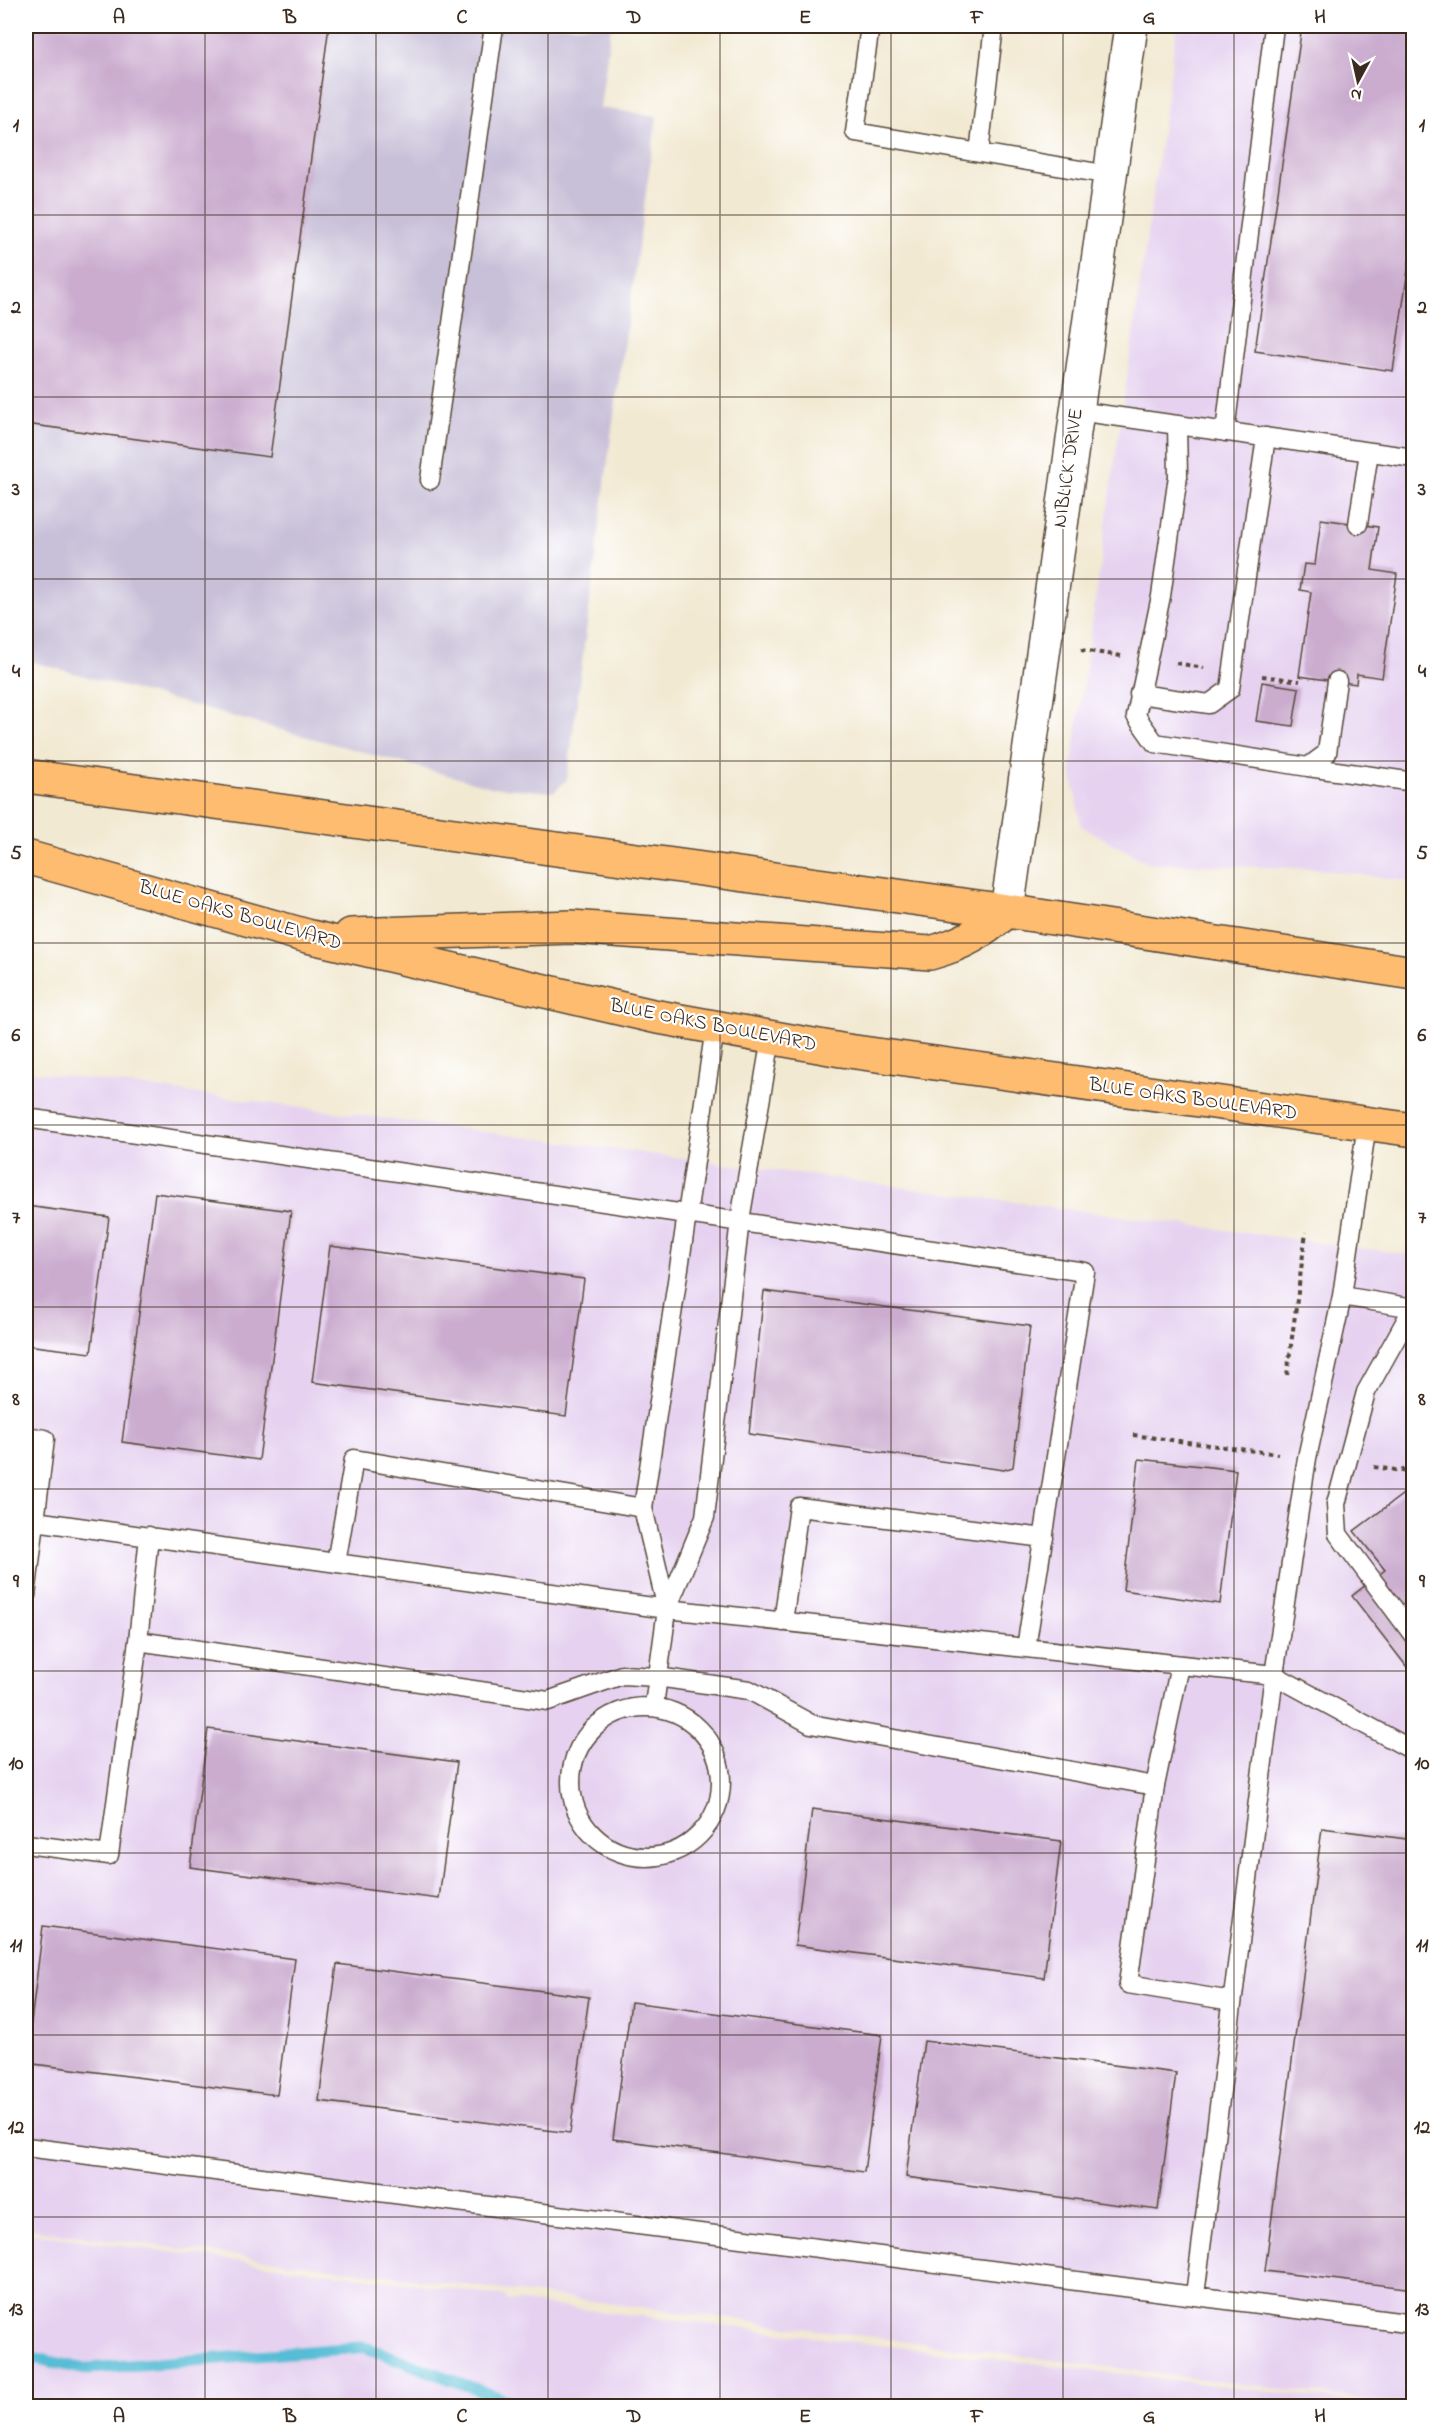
<svg xmlns="http://www.w3.org/2000/svg" width="1439" height="2432" viewBox="0 0 1439 2432" font-family="'Indie Flower',sans-serif">
	<rect width="100%" height="100%" fill="#fff"/>
	<filter id="ink" filterUnits="userSpaceOnUse"><feTurbulence type="fractalNoise" baseFrequency=".0167" numOctaves="2"/><feDisplacementMap in="SourceGraphic" scale="12" xChannelSelector="R" yChannelSelector="G"/><feConvolveMatrix kernelMatrix="1 2 1 2 8 2 1 2 1" color-interpolation-filters="sRGB"/></filter>
	<filter id="wash" filterUnits="userSpaceOnUse"><feTurbulence type="fractalNoise" baseFrequency=".008" numOctaves="4" result="noise"/><feDisplacementMap in="SourceGraphic" scale="24" xChannelSelector="R" yChannelSelector="G"/><feGaussianBlur stdDeviation="1.35" result="paint"/><feColorMatrix in="noise" values="0 0 0 0 0 0 0 0 0 0 0 0 0 0 0 0 0 1.4 0 .05"/><feComposite in="paint" operator="in"/></filter>
	<g filter="url(#wash)">
		<rect width="100%" height="100%" fill="#f2e9d2"/>
		<path fill="#e6d2f0" d="M1177 26H1413V882L1319 869 1148 863 1081 826 1071 770Z
			M26 1071 1413 1255V2406L26 2229Z
			M26 2233 506 2296V2300L1390 2406H26Z"/>
		<path fill="#c8bfd8" d="M26 26H611L600 108 657 116 613 422 567 779 554 792 491 787 26 660Z"/>
		<g fill="none" stroke-linecap="round" stroke-linejoin="round">
			<path stroke="#57bdd5" stroke-width="12" d="M26 2356 83 2369 365 2347 521 2406"/>
		</g>
		<g id="blocks">
			<path fill="#cbaccf" d="M29 26H329L270 457 26 424V55Z
				M1302 26H1414V230L1393 371 1255 351Z
				M1321 519 1378 527 1372 570 1397 574 1382 678 1357 674 1356 684 1299 676 1311 592 1300 590 1304 564 1315 565Z
				M1262 682 1299 688 1293 726 1256 721Z
				M155 1193 291 1211 259 1460 122 1442Z
				M26 1206 109 1217 91 1353 26 1345Z
				M330 1246 584 1279 566 1416 312 1382Z
				M764 1291 1030 1326 1013 1467 1004 1470 749 1434Z
				M1139 1459 1236 1470 1220 1604 1123 1590Z
				M1414 1486V1676L1352 1596 1385 1570 1354 1531Z
				M208 1729 457 1762 439 1899 190 1867Z
				M812 1809 1061 1841 1044 1978 795 1945Z
				M1322 1828 1414 1840V2289L1265 2271Z
				M43 1926 295 1959 277 2095 26 2063Z
				M337 1964 589 1997 570 2133 319 2101Z
				M631 2002 882 2035 864 2172 613 2139Z
				M924 2041 1176 2073 1158 2210 906 2177Z"/>
		</g>
	</g>
	<g filter="url(#ink)">
		<use href="#blocks" fill-opacity="0" stroke="#564739" stroke-width="1.5"/>
		<g fill="none" stroke-linecap="round" stroke-linejoin="round">
			<g stroke="#564739" stroke-width="21">
				<path id="lane" d="M870 26 855 132 1110 175
					M979 153 994 26
					M1077 411 1414 458
					M1177 425 1178 476 1161 596 1136 716 1155 743 1308 767 1327 753 1337 681
					M1225 432 1274 26
					M430 480 494 26
					M1358 524 1369 452
					M1139 694 1209 704 1230 689 1266 437
					M1308 767 1414 782
					M26 1118 1085 1272 1026 1648
					M1342 1296 1414 1308
					M1414 1306 1366 1392 1336 1504 1338 1534 1414 1636
					M26 1436 45 1439 26 1596
					M35 1521 667 1609 1274 1675 1307 1458 1342 1296 1367 1124
					M336 1563 354 1459 643 1508
					M667 1609 643 1508 715 1028
					M783 1622 799 1507 1044 1538
					M138 1641 149 1536
					M654 1706 667 1609 705 1517 740 1220 771 1038
					M571 1782a75 75 0 1 1 150 0a75 75 0 1 1-150 0Z
					M1155 1786 1128 1984 1232 2001
					M26 1844 109 1855 138 1641 548 1701 622 1675 657 1677 749 1690 811 1724 1155 1786 1180 1665
					M26 2147 1414 2324
					M1195 2295 1274 1675 1414 1751"/>
			</g>
			<g stroke="#564739" stroke-width="36">
				<path id="street" d="M1007 911 1131 26"/>
			</g>
			<g stroke="#564739" stroke-width="36">
				<path id="primary" d="M26 776 1007 911 1414 973
					M26 857 307 936 653 1016 841 1050 1414 1130
					M351 935 571 927 930 953C963 944 981 933 1007 911"/>
			</g>
			<path stroke="#564739" stroke-width="4" stroke-dasharray="4.5 4.5" stroke-linecap="butt" d="M1081 650 1121 656
				M1176 663 1204 668
				M1262 676 1300 681
				M1287 1375 1306 1232
				M1133 1435 1278 1454
				M1374 1467 1402 1471 1414 1463"/>
			<use href="#lane" stroke="#fff" stroke-width="18"/>
			<use href="#street" stroke="#fff" stroke-width="33"/>
			<use href="#primary" stroke="#fdbc70" stroke-width="33"/>
		</g>
	</g>
	<path fill="none" stroke="#3b2a1e" stroke-width="1.5" stroke-opacity="0.55" d="M205 26V2406M376 26V2406M548 26V2406M720 26V2406M891 26V2406M1063 26V2406M1234 26V2406M26 215H1414M26 397H1414M26 579H1414M26 761H1414M26 943H1414M26 1125H1414M26 1307H1414M26 1489H1414M26 1671H1414M26 1853H1414M26 2035H1414M26 2217H1414"/>
	<g text-anchor="middle" dominant-baseline="central" stroke-width="4.5" stroke-linejoin="round" paint-order="stroke">
		<g font-size="20" fill="#3b2a1e" stroke="#fff">
			<text transform="translate(1069 468) rotate(-82)">NIBLICK DRIVE</text>
			<text transform="translate(240 916) rotate(16)">BLUE OAKS BOULEVARD</text>
			<text transform="translate(713 1026) rotate(11)">BLUE OAKS BOULEVARD</text>
			<text transform="translate(1193 1100) rotate(8)">BLUE OAKS BOULEVARD</text>
		</g>
	</g>
	<rect width="1439" height="2432" fill="none" stroke="#fff" stroke-width="66"/>
	<g transform="translate(1358 81) rotate(188)" stroke="#ffffff" stroke-width="4.5" paint-order="stroke">
	<path d="M0-4.5L10 22L0 15L-10 22Z" fill="#3b2a1e"/>
	<text y="-9" font-size="16" font-weight="bold" text-anchor="middle" fill="#3b2a1e">N</text>
	</g>
	<rect x="33" y="33" width="1373" height="2366" fill="none" stroke="#3b2a1e" stroke-width="2"/>
	<g font-size="20" text-anchor="middle" font-weight="bold" fill="#3b2a1e">
		<text x="119" y="23">A</text>
		<text x="290" y="23">B</text>
		<text x="462" y="23">C</text>
		<text x="634" y="23">D</text>
		<text x="805" y="23">E</text>
		<text x="977" y="23">F</text>
		<text x="1149" y="23">G</text>
		<text x="1320" y="23">H</text>
		<text x="16" y="131">1</text>
		<text x="1422" y="131">1</text>
		<text x="16" y="313">2</text>
		<text x="1422" y="313">2</text>
		<text x="16" y="495">3</text>
		<text x="1422" y="495">3</text>
		<text x="16" y="677">4</text>
		<text x="1422" y="677">4</text>
		<text x="16" y="859">5</text>
		<text x="1422" y="859">5</text>
		<text x="16" y="1041">6</text>
		<text x="1422" y="1041">6</text>
		<text x="16" y="1223">7</text>
		<text x="1422" y="1223">7</text>
		<text x="16" y="1405">8</text>
		<text x="1422" y="1405">8</text>
		<text x="16" y="1587">9</text>
		<text x="1422" y="1587">9</text>
		<text x="16" y="1769">10</text>
		<text x="1422" y="1769">10</text>
		<text x="16" y="1951">11</text>
		<text x="1422" y="1951">11</text>
		<text x="16" y="2133">12</text>
		<text x="1422" y="2133">12</text>
		<text x="16" y="2315">13</text>
		<text x="1422" y="2315">13</text>
		<text x="119" y="2422">A</text>
		<text x="290" y="2422">B</text>
		<text x="462" y="2422">C</text>
		<text x="634" y="2422">D</text>
		<text x="805" y="2422">E</text>
		<text x="977" y="2422">F</text>
		<text x="1149" y="2422">G</text>
		<text x="1320" y="2422">H</text>
	</g>
</svg>
